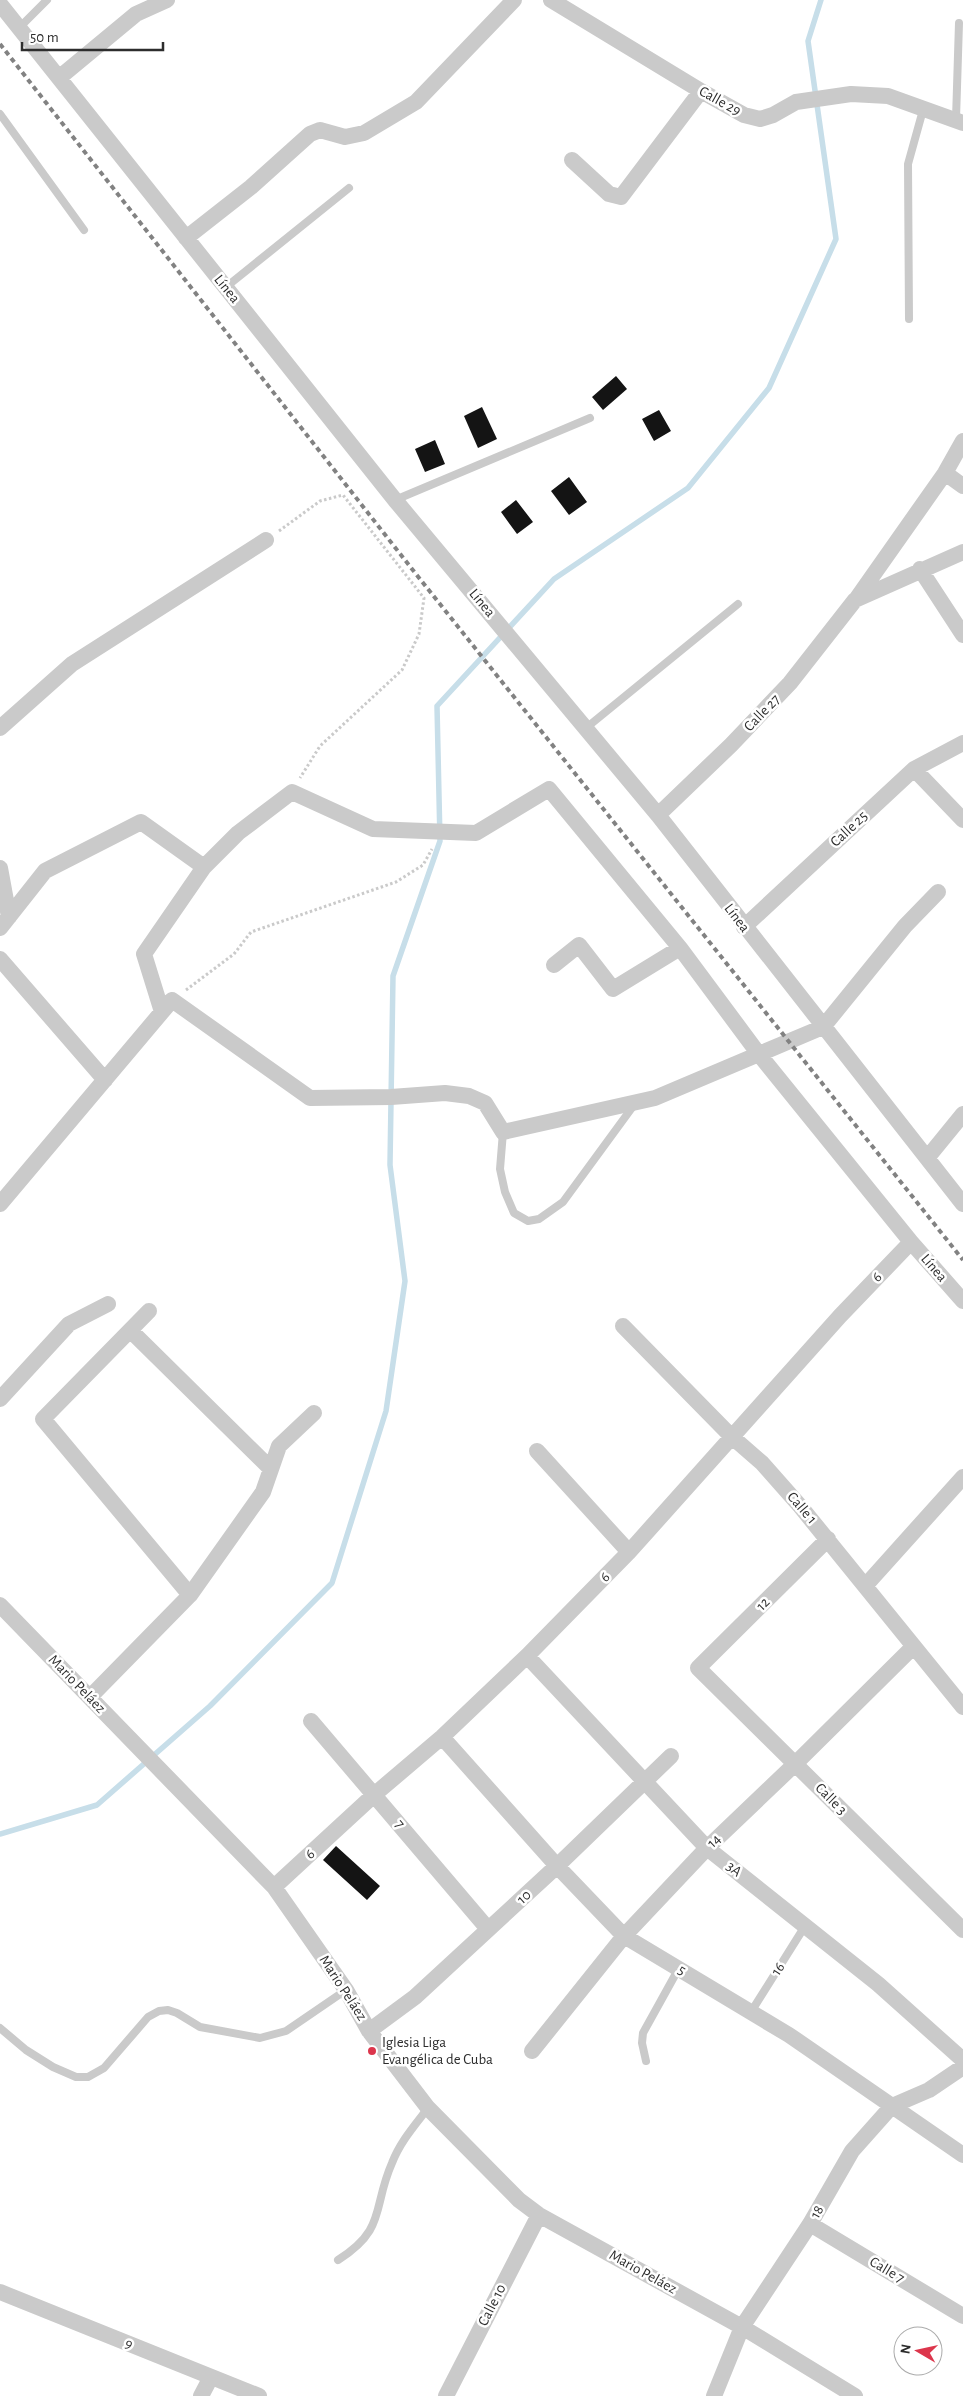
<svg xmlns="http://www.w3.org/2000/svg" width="963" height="2396" viewBox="0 0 963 2396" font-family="'Alegreya Sans',sans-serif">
	<rect width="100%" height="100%" fill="#fff"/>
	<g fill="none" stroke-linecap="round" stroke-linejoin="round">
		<path stroke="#c7dee9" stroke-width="5.5" d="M0 1834 97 1805 210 1706 332 1583 386 1411 405 1281 390 1165 393 976 440 841 437 706 554 579 688 488 769 388 836 239 808 41 821 0"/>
	</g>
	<path fill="#141414" d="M616 376 627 389 603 410 592 397Z
		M482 407 497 439 478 448 464 416Z
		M659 410 671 431 654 441 642 419Z
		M435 440 445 464 425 472 415 449Z
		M569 477 587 502 569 515 551 491Z
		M516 500 533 522 517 534 501 512Z
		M336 1846 380 1886 367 1900 323 1860Z"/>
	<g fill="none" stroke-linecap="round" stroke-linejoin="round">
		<path stroke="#cacaca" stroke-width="3" stroke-dasharray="2.5 2.5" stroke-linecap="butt" d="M279 531 320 501 343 495 424 598 419 634 402 670 320 746 300 778
			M186 990 234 954 251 932 396 882 423 865 432 849"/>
		<path stroke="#cacaca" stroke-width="8" d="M19 28 47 0
			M0 114 84 230
			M956 119 959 23
			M226 287 349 188
			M909 319 908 164 923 110
			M395 500 590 418
			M586 728 738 604
			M503 1132 500 1169 505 1192 514 1213 528 1221 539 1219 563 1202 634 1105
			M751 2012 805 1926
			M0 2028 26 2050 53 2067 76 2077H88L104 2068 148 2017 159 2011 168 2010 177 2013 200 2027 260 2038 286 2031 346 1990
			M646 2061 642 2043 643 2033 679 1968
			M338 2260C387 2229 372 2208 392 2163 400 2142 415 2125 428 2108"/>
		<path stroke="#cacaca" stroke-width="16" d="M551 0 701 91 744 115 760 119 773 115 796 102 851 94 888 96 963 123
			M0 4 395 500 658 815 963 1204
			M60 77 136 14 167 0
			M572 160 609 194 621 197 701 91
			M186 238 251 187 310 134 320 130 345 137 364 133 416 102 514 0
			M945 473 963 486
			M920 569 963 635
			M857 598 945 473 963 441
			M0 728 72 664 266 540
			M914 769 963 820
			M658 815 731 745 790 683 855 600 963 552
			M0 868 9 917
			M744 927 914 769 963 743
			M0 928 45 871 141 822 204 867
			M0 959 105 1080
			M554 965 579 945 613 989 680 948
			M162 1012 144 954 204 867 238 833 292 792 373 829 476 833 549 789 680 948 758 1053 911 1242 963 1301
			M928 1157 963 1114
			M0 1204 172 1000 310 1098 391 1097 445 1093 469 1096 485 1103 503 1132 655 1098 823 1027 905 926 938 892
			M149 1311 43 1419 190 1595
			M623 1326 731 1436 762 1463 800 1506 963 1707
			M131 1331 271 1469
			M0 1399 69 1324 108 1304
			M537 1451 629 1552
			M828 1539 698 1668 963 1930
			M866 1585 963 1477
			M0 1605 274 1887 346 1990 369 2031 428 2108 519 2200 539 2215 742 2327 855 2396
			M527 1656 707 1848 878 1984 963 2060
			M90 1697 190 1595 263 1492 279 1446 314 1413
			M311 1721 488 1929
			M442 1737 557 1866 624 1936 789 2035 963 2155
			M274 1887 375 1794 442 1737 527 1656 629 1552 840 1316 911 1242
			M369 2031 415 1997 557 1866 671 1756
			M532 2051 624 1936 707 1848 795 1764 913 1647
			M810 2224 963 2316
			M0 2292 259 2396
			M201 2396 211 2377
			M446 2396 539 2215
			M714 2396 742 2327 810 2224 852 2151 892 2106 929 2090 963 2067"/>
		<path stroke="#828282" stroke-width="4" stroke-dasharray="5 4" stroke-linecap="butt" d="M0 44 412 569 963 1260"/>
	</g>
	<circle fill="#dc364c" stroke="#fff" stroke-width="2" cx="372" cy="2051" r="5"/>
	<g text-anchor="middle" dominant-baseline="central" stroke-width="5" stroke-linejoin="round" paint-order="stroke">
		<g font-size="15" fill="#2d2d2d" stroke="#fff">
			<text transform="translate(720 101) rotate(29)">Calle 29</text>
			<text transform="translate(227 289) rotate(51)">Línea</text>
			<text transform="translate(482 603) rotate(50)">Línea</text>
			<text transform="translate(762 713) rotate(-46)">Calle 27</text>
			<text transform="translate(849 829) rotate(-43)">Calle 25</text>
			<text transform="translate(737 918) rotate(52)">Línea</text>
			<text transform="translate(934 1268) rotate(49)">Línea</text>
			<text transform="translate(877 1277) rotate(-46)">6</text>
			<text transform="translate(802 1508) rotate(49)">Calle 1</text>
			<text transform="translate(605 1577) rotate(-46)">6</text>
			<text transform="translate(763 1604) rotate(-45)">12</text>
			<text transform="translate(77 1684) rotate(46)">Mario Peláez</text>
			<text transform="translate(831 1799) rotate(45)">Calle 3</text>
			<text transform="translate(400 1824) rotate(50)">7</text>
			<text transform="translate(714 1841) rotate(-44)">14</text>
			<text transform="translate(310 1854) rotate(-43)">6</text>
			<text transform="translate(734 1869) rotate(39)">3A</text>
			<text transform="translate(524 1897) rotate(-42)">10</text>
			<text transform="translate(778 1969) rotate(-57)">16</text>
			<text transform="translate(682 1970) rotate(31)">5</text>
			<text transform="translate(343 1988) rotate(57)">Mario Peláez</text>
			<text transform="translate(817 2212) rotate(-61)">18</text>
			<text transform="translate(887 2270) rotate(31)">Calle 7</text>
			<text transform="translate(643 2272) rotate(29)">Mario Peláez</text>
			<text transform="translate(492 2305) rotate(-63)">Calle 10</text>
			<text transform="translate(129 2344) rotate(22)">9</text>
		</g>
		<g font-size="15" fill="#2d2d2d" stroke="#fff" text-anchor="start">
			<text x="382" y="2042">Iglesia Liga<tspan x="382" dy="17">Evangélica de Cuba</tspan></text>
		</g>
	</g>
	<g transform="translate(918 2351) rotate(279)"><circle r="24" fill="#ffffff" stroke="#ababab"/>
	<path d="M0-4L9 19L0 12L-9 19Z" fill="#dc364c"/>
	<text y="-8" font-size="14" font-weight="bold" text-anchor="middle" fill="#2d2d2d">N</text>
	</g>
	<path d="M22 42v8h141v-8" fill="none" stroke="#2d2d2d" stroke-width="2.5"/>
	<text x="30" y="42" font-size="15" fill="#2d2d2d" stroke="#ffffff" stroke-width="4" paint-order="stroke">50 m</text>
</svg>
